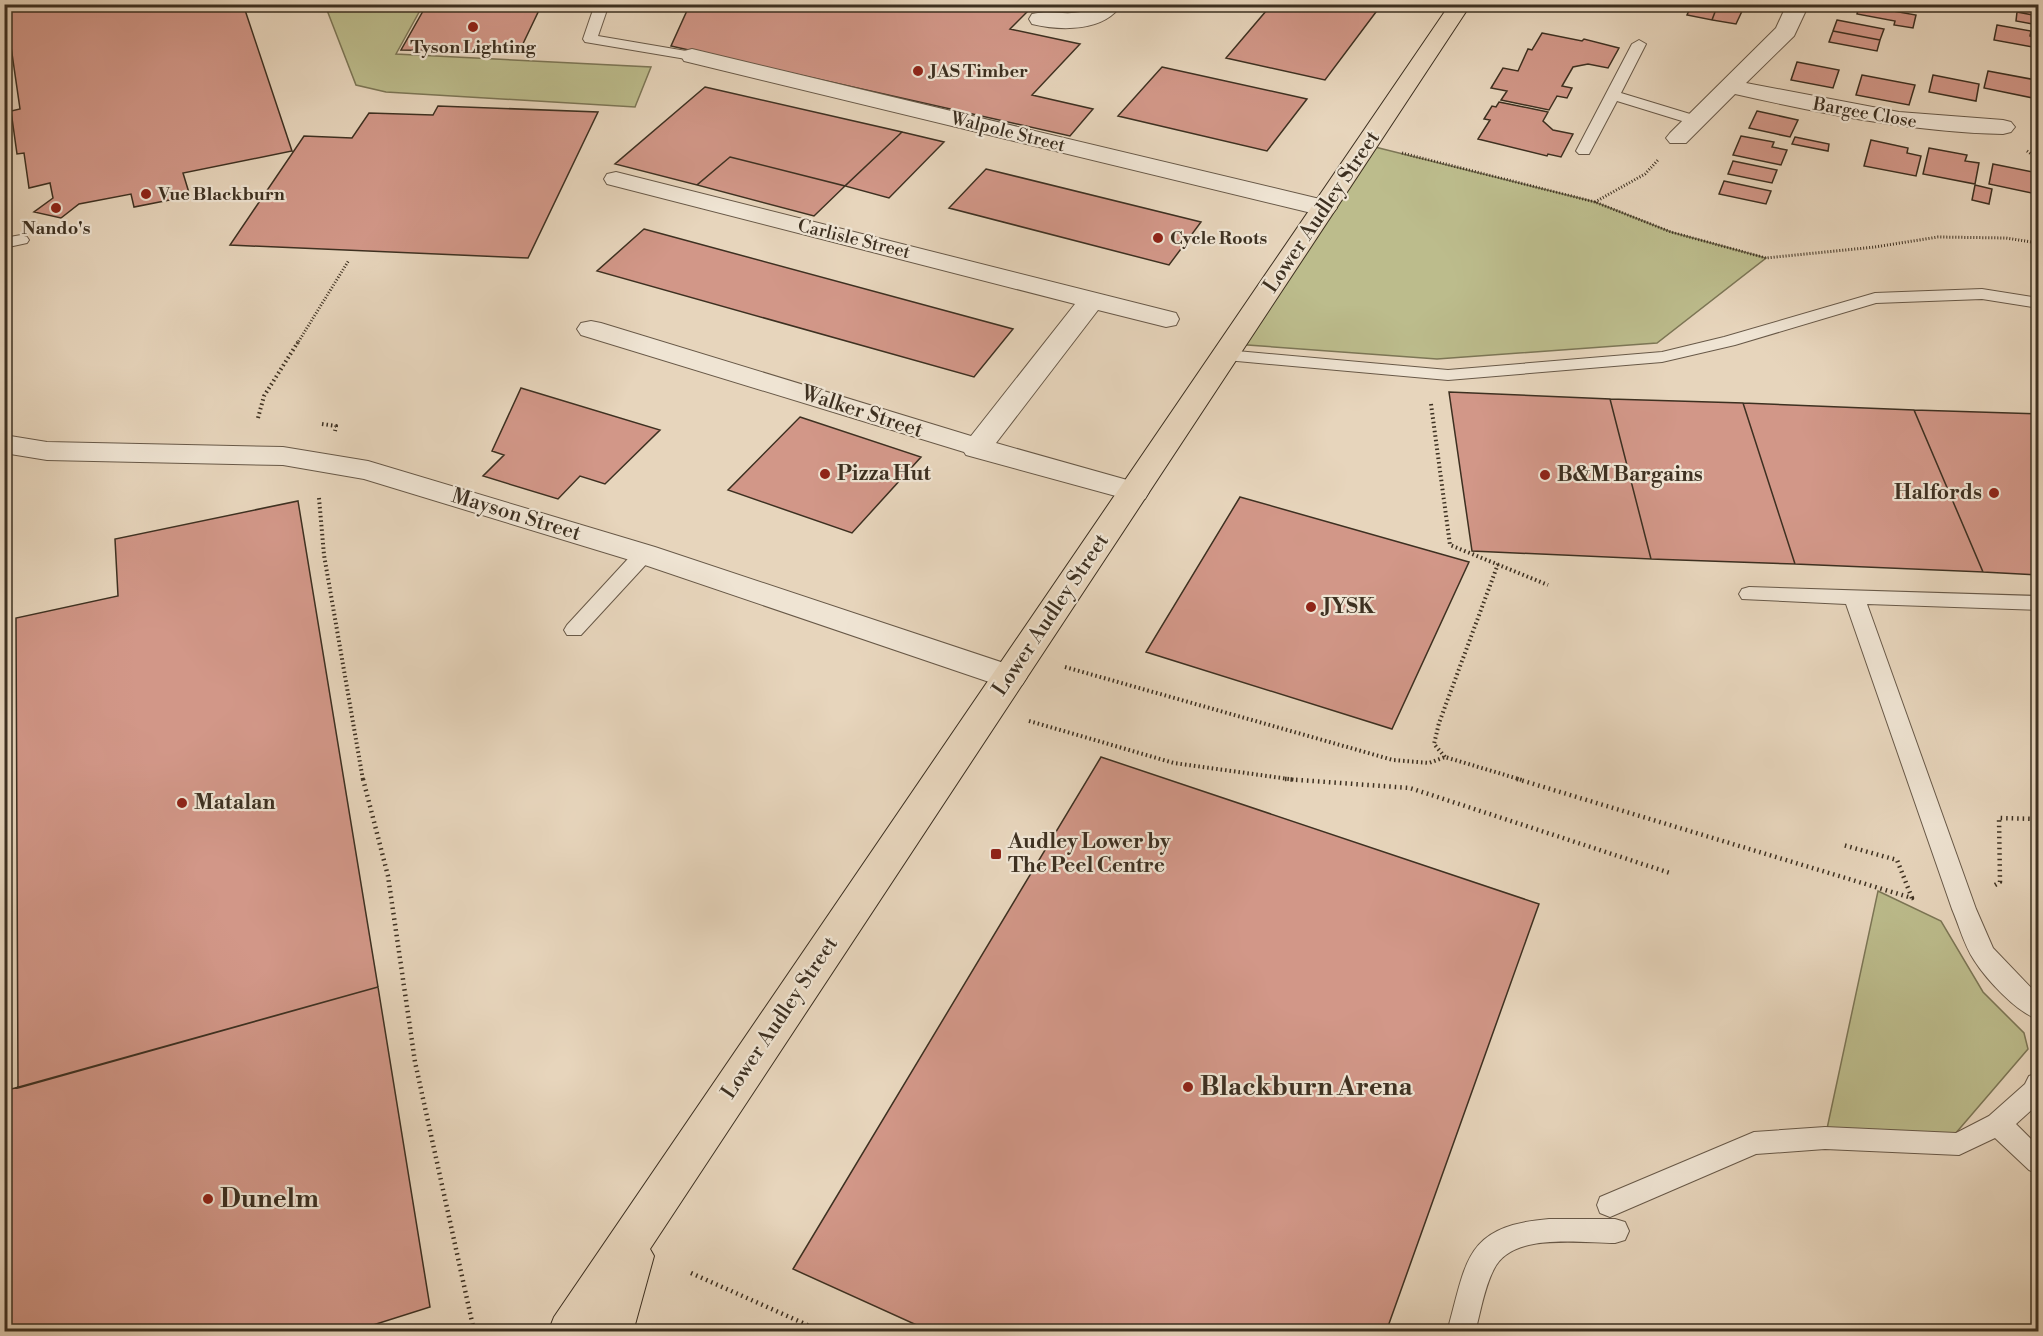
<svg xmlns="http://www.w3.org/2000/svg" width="2043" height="1336" viewBox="0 0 2043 1336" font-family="'Libre Bodoni',serif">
	<rect width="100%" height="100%" fill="#e7d5bc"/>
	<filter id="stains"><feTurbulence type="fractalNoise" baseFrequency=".00333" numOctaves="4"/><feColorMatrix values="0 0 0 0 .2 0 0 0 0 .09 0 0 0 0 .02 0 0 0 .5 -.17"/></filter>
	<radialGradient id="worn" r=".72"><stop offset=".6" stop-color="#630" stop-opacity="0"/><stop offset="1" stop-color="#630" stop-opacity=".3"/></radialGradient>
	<path fill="#bcbc8c" stroke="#7c7656" stroke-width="1.5" d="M325 5H423L396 54 651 67 635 107 386 92 356 85Z
		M1367 145 1595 202 1671 232 1766 258 1657 343 1437 359 1234 344Z
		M1878 891 1941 921 1983 992 2024 1033 2028 1049 1955 1134 1825 1138Z"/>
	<path fill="#d29788" stroke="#3d3021" stroke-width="1.5" d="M53 4H243L292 151 183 173 190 196 134 207 131 194 79 204 61 218 34 212 53 198 50 183 29 188 24 153 17 154 11 111 20 109 6 12Z
		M427 4H542L519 52 401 50Z
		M690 4H1003L1029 10 1010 29 1080 44 1032 95 1093 109 1070 136 671 46Z
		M1272 4H1382L1325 80 1226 58Z
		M1592 4H1619L1617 7 1608 5 1605 10 1591 8Z
		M1692 4H1718L1712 20 1687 15Z
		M1718 4 1744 7 1736 24 1712 20Z
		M1859 4H1904L1902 12Z
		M2019 4 2038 7V16L2017 12Z
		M1859 5 1916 15 1913 28 1894 25 1895 21 1857 14Z
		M2017 12 2038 16V25L2016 21Z
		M1837 20 1884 29 1880 40 1833 31Z
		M1997 25 2031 31 2030 36 2036 38 2038 48 1994 40Z
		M1833 31 1880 40 1877 51 1829 42Z
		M1542 33 1582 41 1584 39 1619 48 1608 68 1588 64 1573 67 1562 86 1572 88 1567 98 1557 96 1549 110 1501 100 1507 91 1491 88 1503 68 1518 71 1528 49 1532 50Z
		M1797 62 1839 70 1833 88 1791 80Z
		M1162 67 1307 99 1267 151 1118 116Z
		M1988 71 2036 80 2033 98 1984 88Z
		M1862 75 1915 85 1909 105 1856 95Z
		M1933 75 1979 84 1976 101 1929 92Z
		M705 87 902 132 845 186 730 157 697 185 615 164Z
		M1499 102 1548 112 1543 121 1553 130 1573 134 1561 157 1548 154 1547 156 1478 139 1490 120 1484 119 1492 106 1496 107Z
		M438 106 598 112 528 258 230 245 304 136 352 138 369 113 433 115Z
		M1757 111 1798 120 1790 137 1749 128Z
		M902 132 944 142 889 198 845 186Z
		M1741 136 1774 142 1772 147 1787 150 1781 165 1733 155Z
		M1795 137 1829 144 1828 151 1792 144Z
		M1871 140 1908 148 1907 153 1921 156 1916 176 1864 166Z
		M1929 148 1967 155 1965 161 1979 163 1975 184 1923 174Z
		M730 157 845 186 814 216 697 185Z
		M1733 161 1777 170 1772 183 1728 174Z
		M1993 164 2038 173 2036 194 1989 184Z
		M986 169 1201 222 1169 265 949 208Z
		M1724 181 1771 191 1766 204 1719 194Z
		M1975 185 1992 189 1989 204 1972 200Z
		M644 229 1013 329 974 377 597 271Z
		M521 388 660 430 605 484 580 476 558 499 483 476 504 455 492 451Z
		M1449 392 1610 399 1651 559 1472 551Z
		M1610 399 1743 403 1795 564 1651 559Z
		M1743 403 1914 410 1983 572 1795 564Z
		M1914 410 2038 414V575L1983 572Z
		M800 417 921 457 852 533 728 490Z
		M1240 497 1469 562 1392 729 1146 652Z
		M298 501 378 987 18 1088 16 618 118 596 115 539Z
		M1101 757 1539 904 1386 1332H932L793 1269Z
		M378 987 430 1307 351 1332H4V1091Z"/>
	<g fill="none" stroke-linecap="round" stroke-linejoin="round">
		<g stroke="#685948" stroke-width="2">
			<path id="service" d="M595 4H609L598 36 692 52 699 56 692 60 585 42 583 39Z
				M1639 40 1646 44 1621 93 1700 117 1703 120 1695 125 1617 101 1589 154H1579L1576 151 1632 44Z
				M21 235 27 237 29 240 27 243 4 248V238Z
				M1982 289 2038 298V308L1982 299 1876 303 1735 345 1662 362 1448 380 1226 360 1217 355 1226 350 1448 370 1662 352 1724 337 1875 293Z
				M644 548 651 549 654 554 651 559 581 635H567L564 630 567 625 637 549Z
				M1749 587 2038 596V610L1867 604 1976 909 1993 948 2038 995V1019C2017 1013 1986 979 1974 960 1964 945 1959 925 1952 909L1846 604 1742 599 1739 594 1742 589Z
				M2038 1073V1104L2016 1124 2038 1146V1174L2029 1170 1995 1138 1959 1155 1825 1149 1756 1154 1610 1217 1600 1213 1597 1205 1600 1197 1754 1132 1825 1127 1956 1133 1989 1116 2025 1084 2029 1076Z
				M1549 1219H1615L1625 1222 1629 1231 1625 1240 1615 1243C1580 1243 1512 1232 1494 1269 1484 1288 1481 1311 1475 1332H1447C1467 1261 1464 1226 1549 1219Z"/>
		</g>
		<g stroke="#685948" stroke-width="2">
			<path id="minor" d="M1099 4H1122C1104 32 1061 31 1032 24L1029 19 1032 14C1056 9 1077 20 1099 4Z
				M1787 4H1809L1794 36 1746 83 1899 112 2003 120 2011 122 2015 127 2011 132 2003 134C1912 132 1824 114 1735 94L1686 143H1670L1666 138 1670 133 1776 28Z
				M692 49 1324 200 1333 203 1337 208 1333 213 1324 216 684 61 681 56 684 51Z
				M616 172 1176 313 1179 319 1176 325 1166 327 1098 310 996 443 1145 485 1149 492 1145 499 1134 501 966 455 964 452 581 335 577 329 581 323 591 321 601 323 971 436 1075 304 607 184 604 179 607 174Z
				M4 435 47 442 283 447 368 461 655 547 1022 669 1027 677 1022 685 1010 689 998 685 633 561 364 479 283 465 47 460 4 453Z"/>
		</g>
		<g stroke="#3d3021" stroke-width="2">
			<path id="trunk" d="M1450 4H1471L650 1249 654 1256 633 1332H548L554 1317Z"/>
		</g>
		<path stroke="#3d3021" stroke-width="3" stroke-dasharray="1 2" stroke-linecap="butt" d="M2027 151 2038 159
			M1402 153 1595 202 1671 232 1766 258 1875 247 1938 237 2006 238 2038 243
			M1595 202 1645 174 1658 160
			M297 344 349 260"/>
		<path stroke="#3d3021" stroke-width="4" stroke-dasharray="1.5 3" stroke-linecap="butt" d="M1431 404 1450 545 1548 585
			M258 418 264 396 298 342
			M322 424 336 426 335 431
			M319 498 324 555 363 780
			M1065 667 1393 760 1429 763 1445 757 1522 780
			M1029 721 1174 763 1296 780
			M1445 757 1434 744 1439 723 1498 564"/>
		<path stroke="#3d3021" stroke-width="4.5" stroke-dasharray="1.5 4" stroke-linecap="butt" d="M363 779 388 876 415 1062 474 1331
			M1285 779 1410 788 1670 873
			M1517 779 1912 898 1897 860 1843 845
			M1995 885 2000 882 1999 818 2038 819
			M691 1273 823 1332"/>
		<use href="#service" fill="#efe4d3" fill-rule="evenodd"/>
		<use href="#minor" fill="#efe4d3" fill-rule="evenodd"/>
		<use href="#trunk" fill="#e7d5bc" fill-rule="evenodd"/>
	</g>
	<g fill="#8f2418" stroke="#efe4d3" stroke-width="2">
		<circle cx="473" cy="27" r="6"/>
		<circle cx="918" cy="71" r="6"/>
		<circle cx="146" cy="194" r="6"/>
		<circle cx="56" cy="208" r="6"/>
		<circle cx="1158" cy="238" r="6"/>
		<circle cx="825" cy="474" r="6"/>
		<circle cx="1545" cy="475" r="6"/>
		<circle cx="1994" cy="493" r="6"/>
		<circle cx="1311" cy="607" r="6"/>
		<circle cx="182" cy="803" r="6"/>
		<rect x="990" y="848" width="12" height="12" rx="3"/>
		<circle cx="1188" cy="1087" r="6"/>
		<circle cx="208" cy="1199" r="6"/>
	</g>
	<g text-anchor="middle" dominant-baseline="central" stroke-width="4.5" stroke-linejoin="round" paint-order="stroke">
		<g font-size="18" font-weight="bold" fill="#3d3021" stroke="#efe4d3" text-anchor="start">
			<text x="473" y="47" text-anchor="middle">Tyson Lighting</text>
			<text x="930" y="71">JAS Timber</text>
			<text x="158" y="194">Vue Blackburn</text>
			<text x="56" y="228" text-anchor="middle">Nando's</text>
			<text x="1170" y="238">Cycle Roots</text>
		</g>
		<g font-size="18" fill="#3d3021" stroke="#efe4d3">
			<text transform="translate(1865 113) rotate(10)">Bargee Close</text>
			<text transform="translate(1008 132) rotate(14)">Walpole Street</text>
			<text transform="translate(854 239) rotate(14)">Carlisle Street</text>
		</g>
		<g font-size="21" fill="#3d3021" stroke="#efe4d3">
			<text transform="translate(1322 212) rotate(-56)">Lower Audley Street</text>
			<text transform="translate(862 412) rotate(18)">Walker Street</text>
			<text transform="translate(516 515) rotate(17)">Mayson Street</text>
			<text transform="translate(1051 615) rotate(-56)">Lower Audley Street</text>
			<text transform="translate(780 1018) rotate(-56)">Lower Audley Street</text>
		</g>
		<g font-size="21" font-weight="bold" fill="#3d3021" stroke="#efe4d3" text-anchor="start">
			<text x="837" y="474">Pizza Hut</text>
			<text x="1557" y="475">B&amp;M Bargains</text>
			<text x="1982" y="493" text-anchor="end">Halfords</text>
			<text x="1323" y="607">JYSK</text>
			<text x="194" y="803">Matalan</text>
			<text x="1008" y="842">Audley Lower by<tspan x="1008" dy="24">The Peel Centre</tspan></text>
		</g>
		<g font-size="26" font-weight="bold" fill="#3d3021" stroke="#efe4d3" text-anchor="start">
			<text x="1200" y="1087">Blackburn Arena</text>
			<text x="220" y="1199">Dunelm</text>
		</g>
	</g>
	<rect width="2043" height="1336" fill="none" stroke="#e7d5bc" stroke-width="24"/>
	<rect x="6" y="6" width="2031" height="1324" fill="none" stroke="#3d3021" stroke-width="3"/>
	<rect x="12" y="12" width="2019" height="1312" fill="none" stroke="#3d3021" stroke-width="1.5"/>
	<rect width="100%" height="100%" filter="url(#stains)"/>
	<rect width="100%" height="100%" fill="url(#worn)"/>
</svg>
